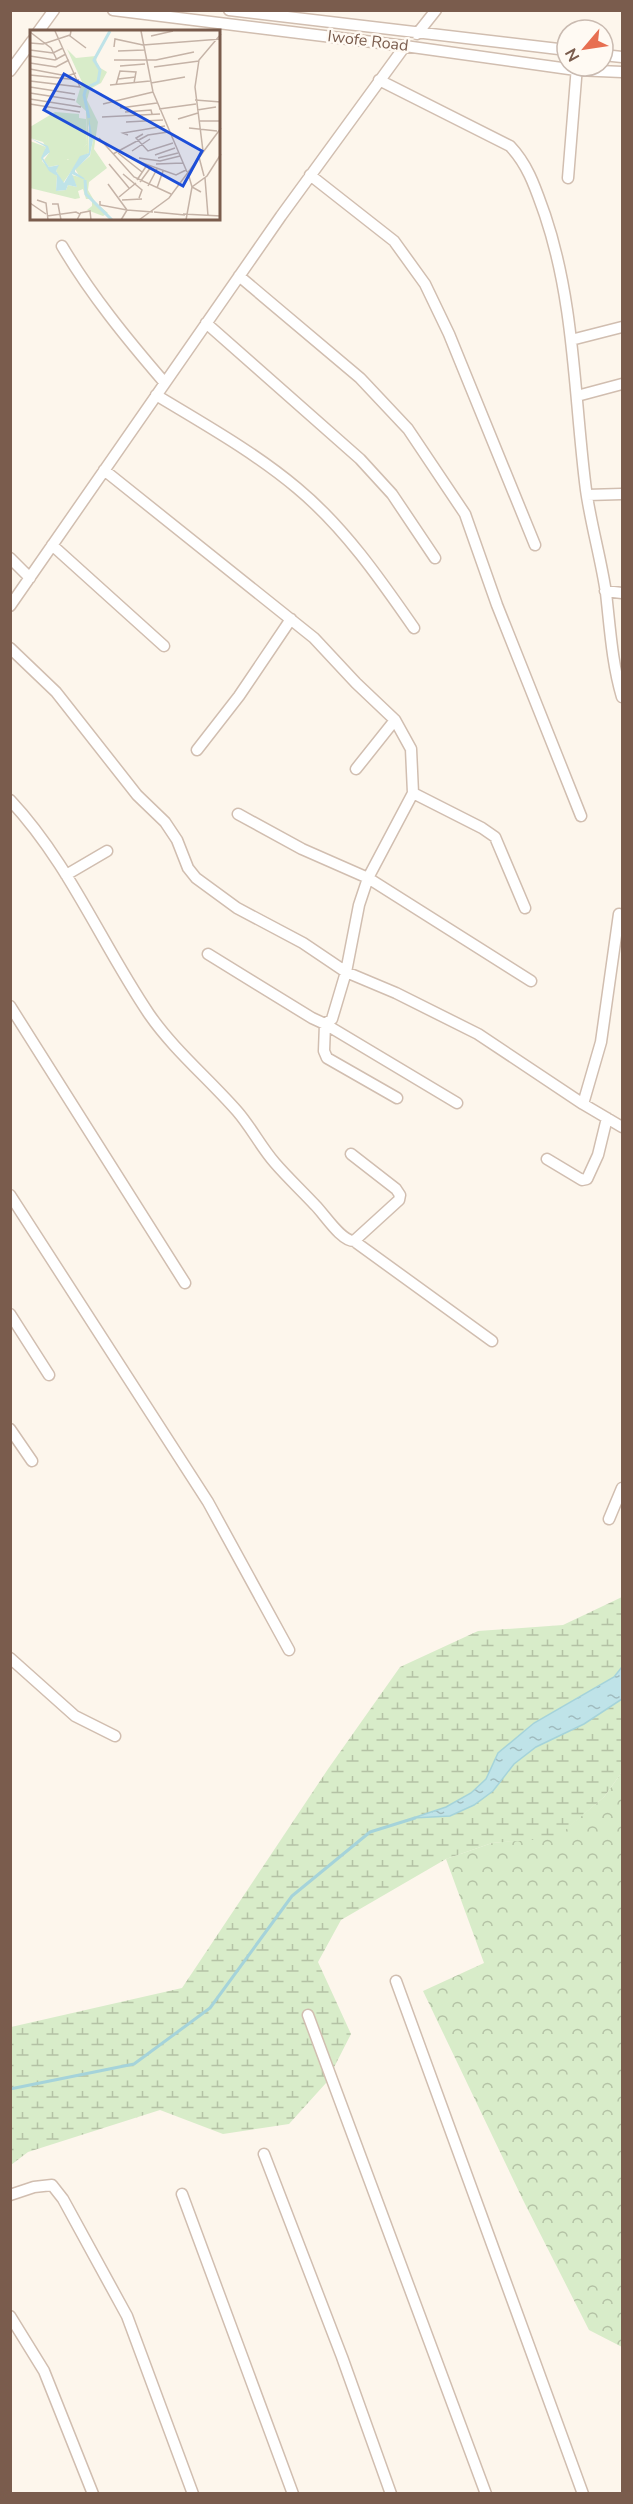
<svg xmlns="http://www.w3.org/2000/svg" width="633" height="2504" viewBox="0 0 633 2504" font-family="'Nunito Sans',sans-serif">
	<defs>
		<pattern id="forest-crowns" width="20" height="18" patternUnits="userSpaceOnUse" patternTransform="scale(1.5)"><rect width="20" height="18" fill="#d8ecc9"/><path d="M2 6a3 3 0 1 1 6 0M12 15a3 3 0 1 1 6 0" fill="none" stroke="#b4c2a5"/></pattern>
		<pattern id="wetland-marsh" width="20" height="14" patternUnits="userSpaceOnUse" patternTransform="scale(1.5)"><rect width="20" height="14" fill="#d8ecc9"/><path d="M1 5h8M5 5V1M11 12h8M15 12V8" fill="none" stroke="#b4c2a5"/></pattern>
		<pattern id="water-ripples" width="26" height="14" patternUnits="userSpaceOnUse" patternTransform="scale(1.5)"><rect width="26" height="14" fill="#bfe3e8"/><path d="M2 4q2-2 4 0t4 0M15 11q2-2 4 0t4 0" fill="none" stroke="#a0bbbe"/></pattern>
	</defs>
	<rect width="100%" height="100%" fill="#fdf6ec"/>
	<path fill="url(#forest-crowns)" d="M622 1772V2347L589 2330 523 2200 423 1991 484 1963 446 1859 492 1843 556 1837 604 1797Z"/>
	<path fill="url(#wetland-marsh)" d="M622 1597V1667L614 1677 534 1723 498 1753 486 1779 471 1793 446 1807 415 1818 493 1791 514 1764 536 1747 584 1724 622 1699V1772L604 1797 556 1838 492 1843 446 1859 341 1920 318 1962 351 2034 326 2083 289 2124 223 2134 160 2110 28 2152 11 2165V2027L182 1988 328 1769 400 1667 478 1631 563 1625Z"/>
	<path fill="url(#water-ripples)" stroke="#a5d3da" stroke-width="1.5" d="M622 1667V1699L584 1724 536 1747 514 1764 493 1791 474 1805 450 1816 413 1818 446 1807 471 1793 486 1779 498 1753 534 1723 614 1677Z"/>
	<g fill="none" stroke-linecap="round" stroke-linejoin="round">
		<path stroke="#a5d3da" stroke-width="3" d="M10 2089 134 2064 210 2008 292 1896 370 1832 415 1818"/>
		<g stroke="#d1beb0" stroke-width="13">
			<path id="minor" d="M113 10 405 46 576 70 622 72
				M229 10 567 50
				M38 32 54 10
				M417 34 436 10
				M603 55 622 57
				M10 71 32 41
				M379 80 510 146C529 166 536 190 545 215 575 304 574 397 586 490 591 525 601 559 606 593 610 628 612 663 622 697
				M310 175 394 241 425 284 449 334 535 545
				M568 178 577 66
				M62 246C91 295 127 339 164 382
				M239 276 360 378 408 429 465 514 497 605 581 816
				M206 323 360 459 392 494 435 558
				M571 340 622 327
				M156 395C204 424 254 452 297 488 344 527 380 579 414 628
				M577 396 622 384
				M104 470 314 638 356 683 395 720 411 749 413 793 368 878 359 905 346 972 332 1019 325 1024 312 1018 208 954
				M587 495 622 494
				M52 545 164 646
				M10 558 30 578
				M605 591 622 593
				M10 606 281 216 405 46
				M10 648 56 692 137 795 165 822 177 840 188 868 196 878 237 908 303 943 346 972 396 993 478 1034 583 1104 622 1127
				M197 750 239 696 291 619
				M356 769 395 720
				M413 793 482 828 495 837 525 908
				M10 800C69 863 101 943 149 1014 174 1050 208 1078 237 1111 251 1127 261 1147 275 1163 287 1177 302 1191 315 1205 325 1215 341 1241 354 1241L399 1200 400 1195 396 1189 351 1154
				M238 814 302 849 368 878 531 981
				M66 875 107 851
				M10 1006 185 1283
				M397 1098 327 1058 324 1051 325 1024 457 1103
				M583 1104 601 1042 619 914
				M547 1159 582 1180 587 1179 598 1155 607 1118
				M10 1195 208 1502 289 1650
				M354 1241 492 1341
				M10 1314 49 1375
				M10 1429 32 1461
				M609 1519 622 1488
				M10 1658 75 1716 115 1736
				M396 1981 583 2494
				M308 2015 486 2494
				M264 2154 342 2357 391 2494
				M182 2194 293 2494
				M10 2195 34 2187 52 2185 63 2199 127 2316 193 2494
				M10 2316 44 2371 93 2494"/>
		</g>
		<use href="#minor" stroke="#fff" stroke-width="10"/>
	</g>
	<g text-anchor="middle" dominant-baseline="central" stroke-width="5" stroke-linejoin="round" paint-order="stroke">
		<g font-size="16" fill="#7a5c4d" stroke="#fffaf3">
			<text transform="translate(368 41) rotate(7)">Iwofe Road</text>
		</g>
	</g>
	<g transform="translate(30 30)">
		<rect width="190" height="190" fill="#fdf6ec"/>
		<path d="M25 82 49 84V88L56 89 57 114 41 130 32 128 0 97Z" fill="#d8ecc9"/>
		<path d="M37 19 46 28 66 26 67 36 77 42 71 53 60 59 57 70 68 92 64 119 77 138 59 152 58 160 65 172 78 183 73 186 57 180 62 176V169H56L53 159 48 161 50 168 45 169 0 158V111L16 117 12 131 27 146 26 161 36 160 38 155 47 157 41 145 50 147 45 139 60 126 63 110 58 94 59 123 52 126 33 153 26 141 28 135 19 137 14 130 19 123 13 112 0 108V97L12 103 16 112 38 130 57 114 56 81 46 72 52 52Z" fill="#d8ecc9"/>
		<path d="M59 88 63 110 60 125 45 140V142L54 148 55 150 42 144 47 157 38 155 36 160 26 161 27 146 19 141 11 128 16 117 0 108 18 116 20 122 13 128 19 137 29 135 26 141 34 153 50 126 59 123Z" fill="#bfe3e8"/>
		<path fill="none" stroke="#bfe3e8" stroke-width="3" d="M59 88 54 65 56 58 68 52 70 40 64 30 80 1M55 150 56 164 82 190"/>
		<path fill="none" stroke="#c5b3a7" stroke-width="1.5" d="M41 1 40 6 56 18M111 1 123 62 157 142M0 2 21 18 27 30M121 6 143 1M0 13 13 14 40 5M84 17 85 9 113 15 191 9M0 20 23 23 33 18M88 21 114 20M0 26 25 30 36 24M84 30H126L164 22M0 33 26 37 39 30M90 36 115 34M124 37 169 31M0 39 37 46 46 43M0 45 49 50M88 49 106 47M0 51 50 57 25 1M121 53 155 47M80 55 120 51M86 55 90 41 106 42 104 53M0 57 45 64M0 63 45 70M0 69 51 77M165 70 191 72M0 74 50 82M73 74 123 62M90 78 127 73M129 79 166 74M167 80 186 77M95 82 121 80 122 84M72 87 130 84M148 89 168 83M170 91H191M96 92 133 90M159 98 187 101M113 104 106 108 118 121 143 113M98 105 93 103 135 96M69 108 104 147 141 164M102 121 120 109M173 121 165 57 169 30 191 4M88 123 112 142M83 124 118 105 138 102M125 125 145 118M169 127 174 146M109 128 130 131 150 126M128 128 148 123M107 131 146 145 156 140M79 134 99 158M126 134 153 133M158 143 162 157 171 162M93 144 112 160 109 168M175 148 178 186M107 150 117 135M110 152 121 137M78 154 97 180M118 156 127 139M127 158 133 141M89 167 106 153M7 170 16 173 18 190M92 170 112 169M70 171V175L97 180M0 173 16 184M22 174H28L31 190M124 182 155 185M50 183 60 181 61 190M153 184 191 186M17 186 46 182 50 184 47 190M91 190 97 180 123 182M109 190 139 168 191 98M156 190 162 157 177 146 191 124"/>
		<path fill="#1d4ed8" fill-opacity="0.15" stroke="#1d4ed8" stroke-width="3" d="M34 44 172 121 153 156 14 80Z"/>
		<rect width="190" height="190" fill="none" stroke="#7a5c4d" stroke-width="3"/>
	</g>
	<rect width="633" height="2504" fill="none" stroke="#7a5c4d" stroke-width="24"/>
	<g transform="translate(585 48) rotate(241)"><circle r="28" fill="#fffaf3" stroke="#cabbb1" stroke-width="1.5"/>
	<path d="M0-4.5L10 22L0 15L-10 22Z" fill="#e76f51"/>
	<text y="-9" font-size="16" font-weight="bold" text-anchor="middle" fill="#7a5c4d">N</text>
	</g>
</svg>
